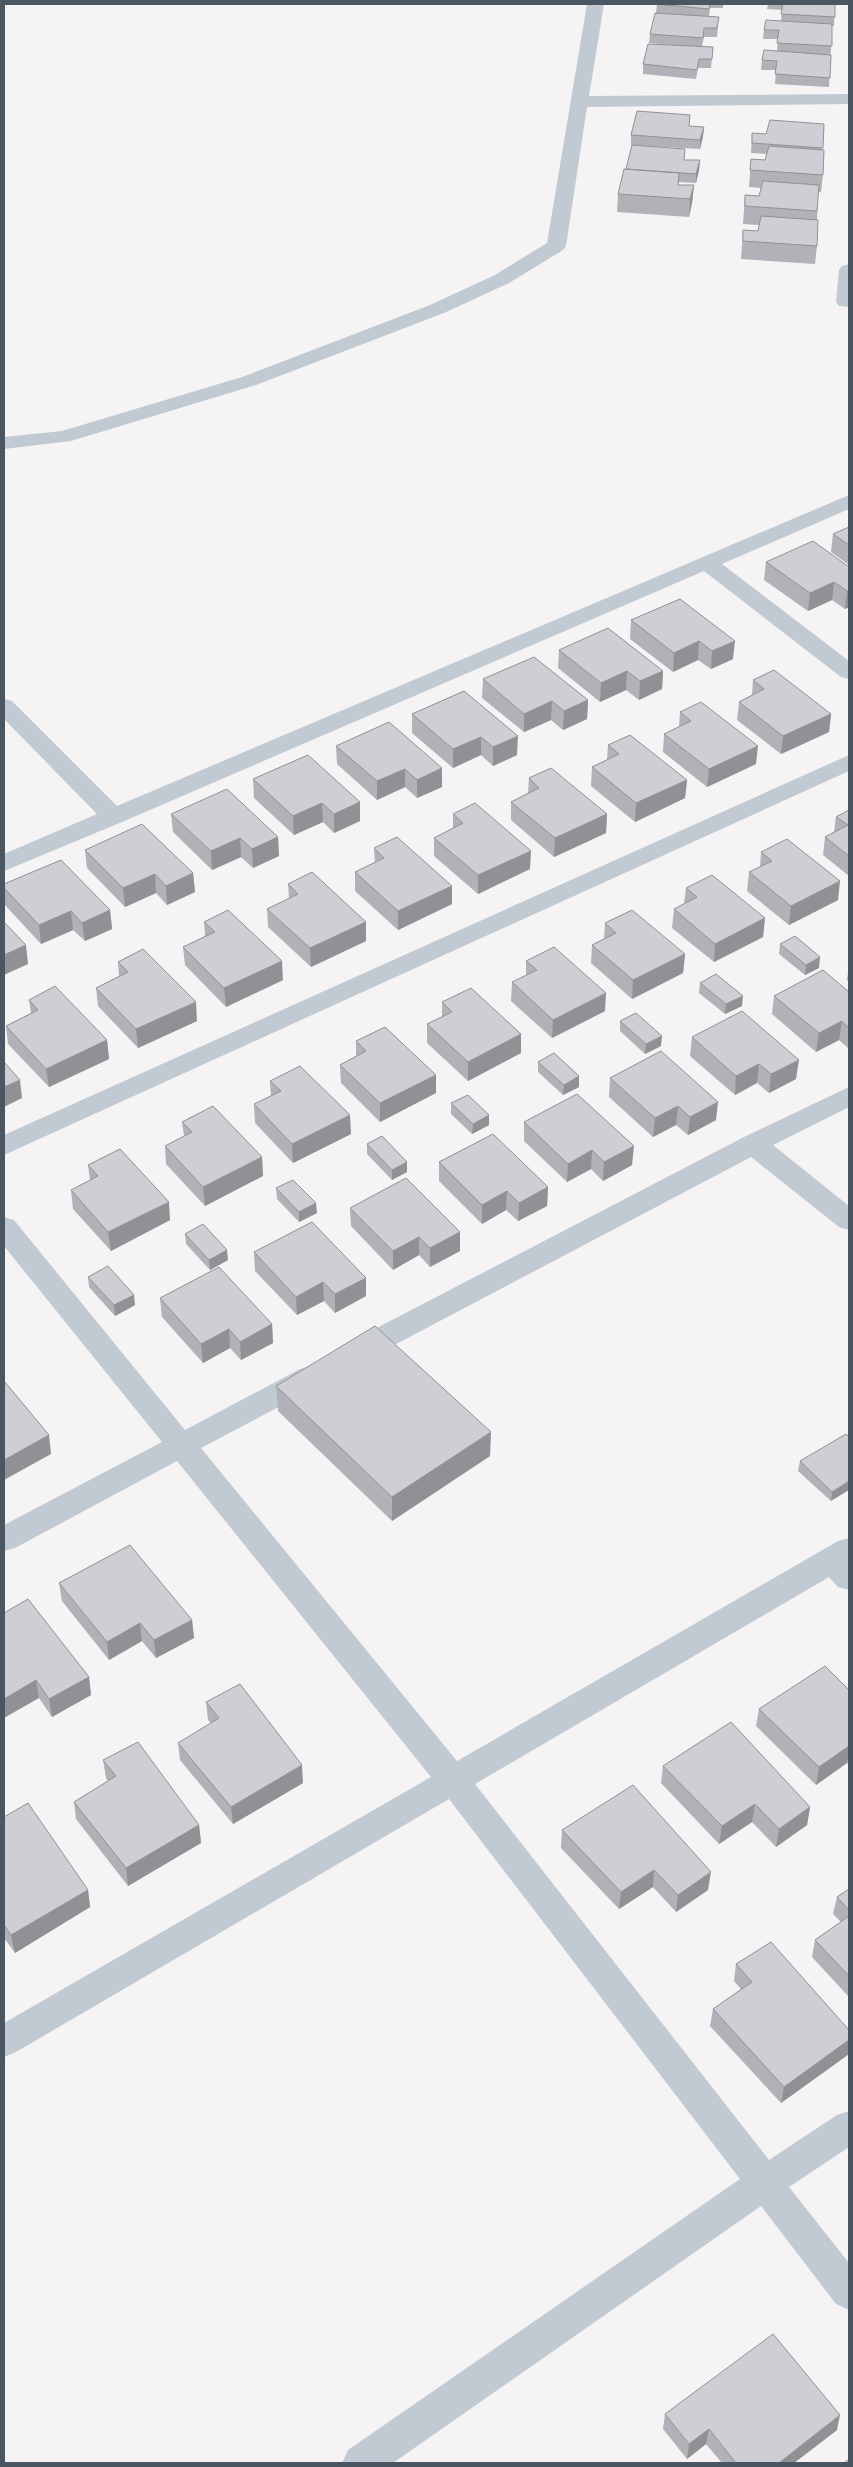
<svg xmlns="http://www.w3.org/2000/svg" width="853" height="2467" viewBox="0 0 853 2467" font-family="'PT Sans Narrow',sans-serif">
	<rect width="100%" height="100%" fill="#f5f3f3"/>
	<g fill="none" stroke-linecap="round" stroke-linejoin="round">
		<path fill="#c1cad2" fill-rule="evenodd" d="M587 4H604L589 96 849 94V104L587 107 566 246 563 250 509 283 444 313 256 385 71 441 4 449V437L62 431 242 377 430 305 495 275 547 243Z
			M849 264V307L839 306 836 302 839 270 842 266Z
			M849 495V509L722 564 849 661V679L841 677 704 571 122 822 4 871V854L97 814 4 719V699L12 701 117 806Z
			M849 755V771L4 1155V1135Z
			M849 1087V1107L773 1145 849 1206V1230L839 1227 751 1157 364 1361 354 1364 344 1361 340 1353 344 1345 744 1137Z
			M4 1217 14 1220 185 1430 300 1369 310 1366 320 1369 324 1377 320 1385 201 1448 457 1761 838 1541 849 1538V1590L838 1587 829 1577 475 1784 769 2160 837 2115 849 2111V2147L789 2187 849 2263V2310L836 2304 761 2206 393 2463H342L348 2450 740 2179 449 1799 16 2052 4 2057V2023L431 1777 177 1461 15 1548 4 1551V1525L162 1442 4 1246Z"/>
	</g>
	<path fill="#b0b2b7" d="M657 4H723V8H710L709 16 718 26 717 37H704L702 46 713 47 711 68H698L696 79 643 74V64L674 45 649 43 650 34 656 13Z
		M768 4H835L834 26H832L829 87 775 84 776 70H761L762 60 777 51 778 39H763L764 30 781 21 782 10 767 9Z
		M824 124 822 150 823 175 821 192H818L817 220V246L815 264 741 259 743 230 758 231 759 225 743 224 745 195 759 196 761 188 749 187 751 159 765 160 767 154 751 153 752 133 766 134Z
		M689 126 704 127 703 136 700 149 631 145V135Z
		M685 160H700L699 170 696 183 678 182V185H694L692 203 689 217 617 212 618 194Z
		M849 527V565L831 552 833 534Z
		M766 562 849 567V607L845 609 832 600 808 611 764 580Z
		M680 599 733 659 711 669 698 660 673 672 630 639 631 620Z
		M559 650 663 671 662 689 639 700 626 690 600 702 558 668Z
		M483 679 588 700 587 719 563 730 551 720 524 732 482 698Z
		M753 680 831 714 829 732 781 754 737 720 739 702 752 695Z
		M464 691 517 755 493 766 481 755 453 768 412 733V714Z
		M680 712 756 764 707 787 663 752 664 734 679 727Z
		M608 745 687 780 685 798 635 822 591 786 592 767 607 760Z
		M336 746 442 768V787L417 798 405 787 377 800 337 764Z
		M529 778 607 814 606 833 554 857 511 820V802L528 793Z
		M253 779 360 802V821L334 833 323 822 294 835 254 798Z
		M849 810V876L823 855 825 837 834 832 836 817Z
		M171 814 278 837 279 856 253 868 241 857 212 870 173 832Z
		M453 814 530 869 478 894 434 856V838L453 828Z
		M374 848 452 886V904L398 930 355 891V872L375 863Z
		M85 850 193 873 195 892 167 905 156 893 125 907 87 868Z
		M761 852 838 900 789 925 747 891 749 872 760 867Z
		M4 884 110 910 112 929 85 941 73 930 41 944 4 904Z
		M288 884 366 922V941L311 967 268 927 267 909 289 899Z
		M686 888 765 918 763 937 714 962 672 928 674 909 684 904Z
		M204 922 283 980 226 1007 185 965 183 947 205 936Z
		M605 923 685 954 683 973 632 999 591 963 592 945 604 939Z
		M780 944 819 968 805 975 779 954Z
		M526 961 605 1011 552 1038 511 1001 512 982 526 976Z
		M118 962 197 1021 138 1048 98 1006 96 988 119 976Z
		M849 965V982L847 980Z
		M700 983 742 1006 725 1014 699 993Z
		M849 992V1049L839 1040 816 1052 772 1014 774 996Z
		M29 1000 107 1040 109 1059 49 1087 8 1044 6 1026 31 1013Z
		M442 1002 521 1053 468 1081 427 1043V1024L442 1017Z
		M620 1021 661 1046 645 1054 620 1031Z
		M692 1037 796 1079 769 1093 757 1083 735 1095 690 1056Z
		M356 1041 436 1075V1093L380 1122 341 1083 340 1065 356 1056Z
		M538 1062 579 1087 563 1095 538 1072Z
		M610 1078 716 1120 688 1135 676 1125 653 1137 609 1097Z
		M270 1081 351 1134 293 1163 255 1123 254 1104 271 1096Z
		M451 1103 489 1125 472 1134 451 1114Z
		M182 1122 262 1157 263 1176 205 1206 166 1164 165 1146 184 1136Z
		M524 1122 632 1165 603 1181 591 1169 567 1182 524 1141Z
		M367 1144 407 1162V1172L392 1180 367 1154Z
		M439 1162 548 1187 547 1206 518 1221 506 1210 482 1224 439 1181Z
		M88 1165 170 1220 111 1251 73 1209 71 1190 90 1180Z
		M276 1188 317 1213 299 1222 277 1199Z
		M350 1208 460 1232V1251L430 1267 419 1255 393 1270 351 1226Z
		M185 1234 228 1260 210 1270 186 1244Z
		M254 1252 366 1278V1296L335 1313 324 1301 297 1315 255 1271Z
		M88 1277 135 1305 115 1316 89 1287Z
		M160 1298 272 1324 273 1343 241 1360 230 1348 203 1363 162 1317Z
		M276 1386 490 1456 392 1521 278 1411Z
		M849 1437 831 1501 798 1471 800 1461Z
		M59 1583 192 1620 194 1638 156 1658 142 1641 109 1660 62 1601Z
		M4 1613 89 1677 91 1695 52 1717 39 1698Z
		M849 1690V1765L847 1763 816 1785 756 1726 759 1709Z
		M206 1702 303 1783 233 1824 180 1760 178 1743 211 1723 208 1720Z
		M103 1760 199 1825 201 1843 128 1886 76 1819 74 1802 108 1781 106 1778Z
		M663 1766 810 1807 807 1825 776 1847 752 1822 719 1844 661 1783Z
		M4 1817 88 1890 90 1907 15 1953 4 1938Z
		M562 1830 708 1890 676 1912 653 1887 619 1909 561 1848Z
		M849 1889V1997L812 1957 815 1940 841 1922 833 1914 837 1897Z
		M736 1964 849 2030V2054L781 2103 710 2026 713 2009 741 1989 734 1981Z
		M665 2414 837 2430 794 2463H722L706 2444 687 2459 663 2429Z"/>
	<path fill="#909195" d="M704 127 703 136 700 149V140Z
		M700 160 699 170 696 183V174Z
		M694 185 692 203 689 217 690 199Z
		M834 582 832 600 808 611 810 593Z
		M849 590V607L845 609 847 591Z
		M699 641 698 660 673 672 674 653Z
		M735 641 733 659 711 669 712 651Z
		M627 671 626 690 600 702 601 683Z
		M663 671 662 689 639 700 640 681Z
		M588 700 587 719 563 730 564 711Z
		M552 701 551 720 524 732V714Z
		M831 714 829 732 781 754 783 736Z
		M518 736 517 755 493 766V747Z
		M481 737V755L453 768V749Z
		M758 746 756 764 707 787 709 769Z
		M442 768V787L417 798V780Z
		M405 769V787L377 800V781Z
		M687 780 685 798 635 822 636 803Z
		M360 802V821L334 833V814Z
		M322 803 323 822 294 835 293 816Z
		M607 814 606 833 554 857 555 838Z
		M278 837 279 856 253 868 252 849Z
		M240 838 241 857 212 870 211 851Z
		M531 851 530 869 478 894V875Z
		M193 873 195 892 167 905 166 886Z
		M155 874 156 893 125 907 123 888Z
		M840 881 838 900 789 925 791 906Z
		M452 886V904L398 930V911Z
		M110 910 112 929 85 941 82 923Z
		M71 911 73 930 41 944 39 925Z
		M765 918 763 937 714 962 715 944Z
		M366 922V941L311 967 310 948Z
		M26 945 28 964 4 975V955Z
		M685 954 683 973 632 999 633 980Z
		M820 957 819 968 805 975 806 965Z
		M282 961 283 980 226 1007 224 988Z
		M606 993 605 1011 552 1038 553 1020Z
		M743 996 742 1006 725 1014 726 1004Z
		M196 1002 197 1021 138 1048 136 1029Z
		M842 1021 839 1040 816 1052 819 1033Z
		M521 1034V1053L468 1081V1062Z
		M662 1036 661 1046 645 1054 646 1044Z
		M107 1040 109 1059 49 1087 46 1069Z
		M799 1060 796 1079 769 1093 771 1074Z
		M759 1064 757 1083 735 1095 736 1076Z
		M436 1075V1093L380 1122V1103Z
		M579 1076V1087L563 1095 564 1085Z
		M20 1080 22 1098 4 1107V1087Z
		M718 1102 716 1120 688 1135 690 1117Z
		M678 1106 676 1125 653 1137 655 1118Z
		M350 1115 351 1134 293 1163 292 1144Z
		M489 1115V1125L472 1134 473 1124Z
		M634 1146 632 1165 603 1181 604 1162Z
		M592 1150 591 1169 567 1182 568 1164Z
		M262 1157 263 1176 205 1206 203 1187Z
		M407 1162V1172L392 1180V1170Z
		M548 1187 547 1206 518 1221 519 1203Z
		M507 1191 506 1210 482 1224V1205Z
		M169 1202 170 1220 111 1251 108 1232Z
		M316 1203 317 1213 299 1222V1212Z
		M460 1232V1251L430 1267V1248Z
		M419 1237V1255L393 1270V1251Z
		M227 1250 228 1260 210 1270 209 1260Z
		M366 1278V1296L335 1313V1294Z
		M323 1282 324 1301 297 1315 296 1297Z
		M134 1295 135 1305 115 1316 114 1305Z
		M272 1324 273 1343 241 1360 240 1342Z
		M229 1329 230 1348 203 1363 201 1344Z
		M491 1432 490 1456 392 1521V1497Z
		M49 1435 51 1454 4 1480V1460Z
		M849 1481V1490L831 1501 832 1492Z
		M192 1620 194 1638 156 1658 154 1640Z
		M140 1623 142 1641 109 1660 107 1642Z
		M89 1677 91 1695 52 1717 49 1699Z
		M36 1680 39 1698 4 1718V1699Z
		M849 1746V1751L847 1763 816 1785 819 1767Z
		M302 1765 303 1783 233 1824 231 1807Z
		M755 1804 752 1822 719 1844 722 1826Z
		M810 1807 807 1825 776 1847 779 1829Z
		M199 1825 201 1843 128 1886 126 1868Z
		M654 1870 653 1887 619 1909 621 1892Z
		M711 1872 708 1890 676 1912 678 1895Z
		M88 1890 90 1907 15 1953 11 1935Z
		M849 2040V2054L781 2103 784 2087Z
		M840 2415 837 2430 794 2463H779Z
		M709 2429 706 2444 687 2459 689 2444Z"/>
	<path fill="#cdcfd5" stroke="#909195" d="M656 4H710L709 9Z
		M783 4H835V17L781 14Z
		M655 13 719 17 717 28H704L703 38 650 34Z
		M766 20 832 24V46L777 43 779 30H764Z
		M648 44 713 47 712 59H699L697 70 643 64Z
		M764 50 831 55 830 78 775 74 777 61 762 60Z
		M637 111 690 115 689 126 704 127 700 140 631 135Z
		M770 120 824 124 823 148 752 143V133L766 134Z
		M632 145 685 149 684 160H700L696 174 626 169Z
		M769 146 824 150 823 175 750 170 751 159 765 160Z
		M624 169 679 173 678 185H694L690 199 618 194Z
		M763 181 819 185 817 211 745 206V195L759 196Z
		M761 216 818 220 817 246 743 241V230L758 231Z
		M849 527V545L833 534Z
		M813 541 849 567V590L847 591 834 582 810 593 766 562Z
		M680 599 735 641 712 651 699 641 674 653 631 620Z
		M608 628 663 671 640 681 627 671 601 683 559 650Z
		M534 657 588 700 564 711 552 701 524 714 483 679Z
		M774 670 831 714 783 736 739 702 764 689 753 680Z
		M464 691 518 736 493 747 481 737 453 749 412 714Z
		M701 702 758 746 709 769 664 734 691 721 680 712Z
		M389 722 442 768 417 780 405 769 377 781 336 746Z
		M630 735 687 780 636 803 592 767 619 754 608 745Z
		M308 755 360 802 334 814 322 803 293 816 253 779Z
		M551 768 607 814 555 838 511 802 539 788 529 778Z
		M227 789 278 837 252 849 240 838 211 851 171 814Z
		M475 803 531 851 478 875 434 838 463 823 453 814Z
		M849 810V856L825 837 848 825 836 817Z
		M142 824 193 873 166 886 155 874 123 888 85 850Z
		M397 837 452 886 398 911 355 872 384 858 374 848Z
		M787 839 840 881 791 906 749 872 772 861 761 852Z
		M61 860 110 910 82 923 71 911 39 925 4 888V884Z
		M312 872 366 922 310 948 267 909 298 894 288 884Z
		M712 875 765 918 715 944 674 909 697 897 686 888Z
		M228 910 282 961 224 988 183 947 215 932 204 922Z
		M632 910 685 954 633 980 592 945 616 933 605 923Z
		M4 922 26 945 4 955Z
		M795 936 820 957 806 965 780 944Z
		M554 947 606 993 553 1020 512 982 537 970 526 961Z
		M143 949 196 1002 136 1029 96 988 128 972 118 962Z
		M823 970 849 992V1028L842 1021 819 1033 774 996Z
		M716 974 743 996 726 1004 700 983Z
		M55 986 107 1040 46 1069 6 1026 38 1010 29 1000Z
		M471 988 521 1034 468 1062 427 1024 452 1012 442 1002Z
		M742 1011 799 1060 771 1074 759 1064 736 1076 692 1037Z
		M636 1013 662 1036 646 1044 620 1021Z
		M385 1027 436 1075 380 1103 340 1065 366 1051 356 1041Z
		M661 1051 718 1102 690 1117 678 1106 655 1118 610 1078Z
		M554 1053 579 1076 564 1085 538 1062Z
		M4 1062 20 1080 4 1087Z
		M300 1066 350 1115 292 1144 254 1104 281 1091 270 1081Z
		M577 1094 634 1146 604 1162 592 1150 568 1164 524 1122Z
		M468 1095 489 1115 473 1124 451 1103Z
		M213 1106 262 1157 203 1187 165 1146 192 1132 182 1122Z
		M493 1134 548 1187 519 1203 507 1191 482 1205 439 1162Z
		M382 1136 407 1162 392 1170 367 1144Z
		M120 1149 169 1202 108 1232 71 1190 98 1176 88 1165Z
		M406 1178 460 1232 430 1248 419 1237 393 1251 350 1208Z
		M293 1180 316 1203 299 1212 276 1188Z
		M312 1222 366 1278 335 1294 323 1282 296 1297 254 1252Z
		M203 1224 227 1250 209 1260 185 1234Z
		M108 1266 134 1295 114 1305 88 1277Z
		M219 1267 272 1324 240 1342 229 1329 201 1344 160 1298Z
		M375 1326 491 1432 392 1497 276 1386Z
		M4 1381 49 1435 4 1460Z
		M846 1434 849 1437V1481L832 1492 800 1461Z
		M130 1545 192 1620 154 1640 140 1623 107 1642 59 1583Z
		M28 1599 89 1677 49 1699 36 1680 4 1699V1613Z
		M825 1666 849 1690V1746L819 1767 759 1709Z
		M240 1684 302 1765 231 1807 178 1743 219 1718 206 1702Z
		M731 1722 810 1807 779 1829 755 1804 722 1826 663 1766Z
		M138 1742 199 1825 126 1868 74 1802 116 1776 103 1760Z
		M633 1785 711 1872 678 1895 654 1870 621 1892 562 1830Z
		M28 1803 88 1890 11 1935 4 1925V1839H5L4 1838V1817Z
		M849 1889V1910L837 1897Z
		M849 1916V1976L815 1940Z
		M771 1942 849 2030V2040L784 2087 713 2009 752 1982 736 1964Z
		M773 2334 840 2415 779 2463H736L709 2429 689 2444 665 2414Z
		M849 2459V2463H844Z"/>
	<rect width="853" height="2467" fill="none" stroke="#4a5661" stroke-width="10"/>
</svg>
